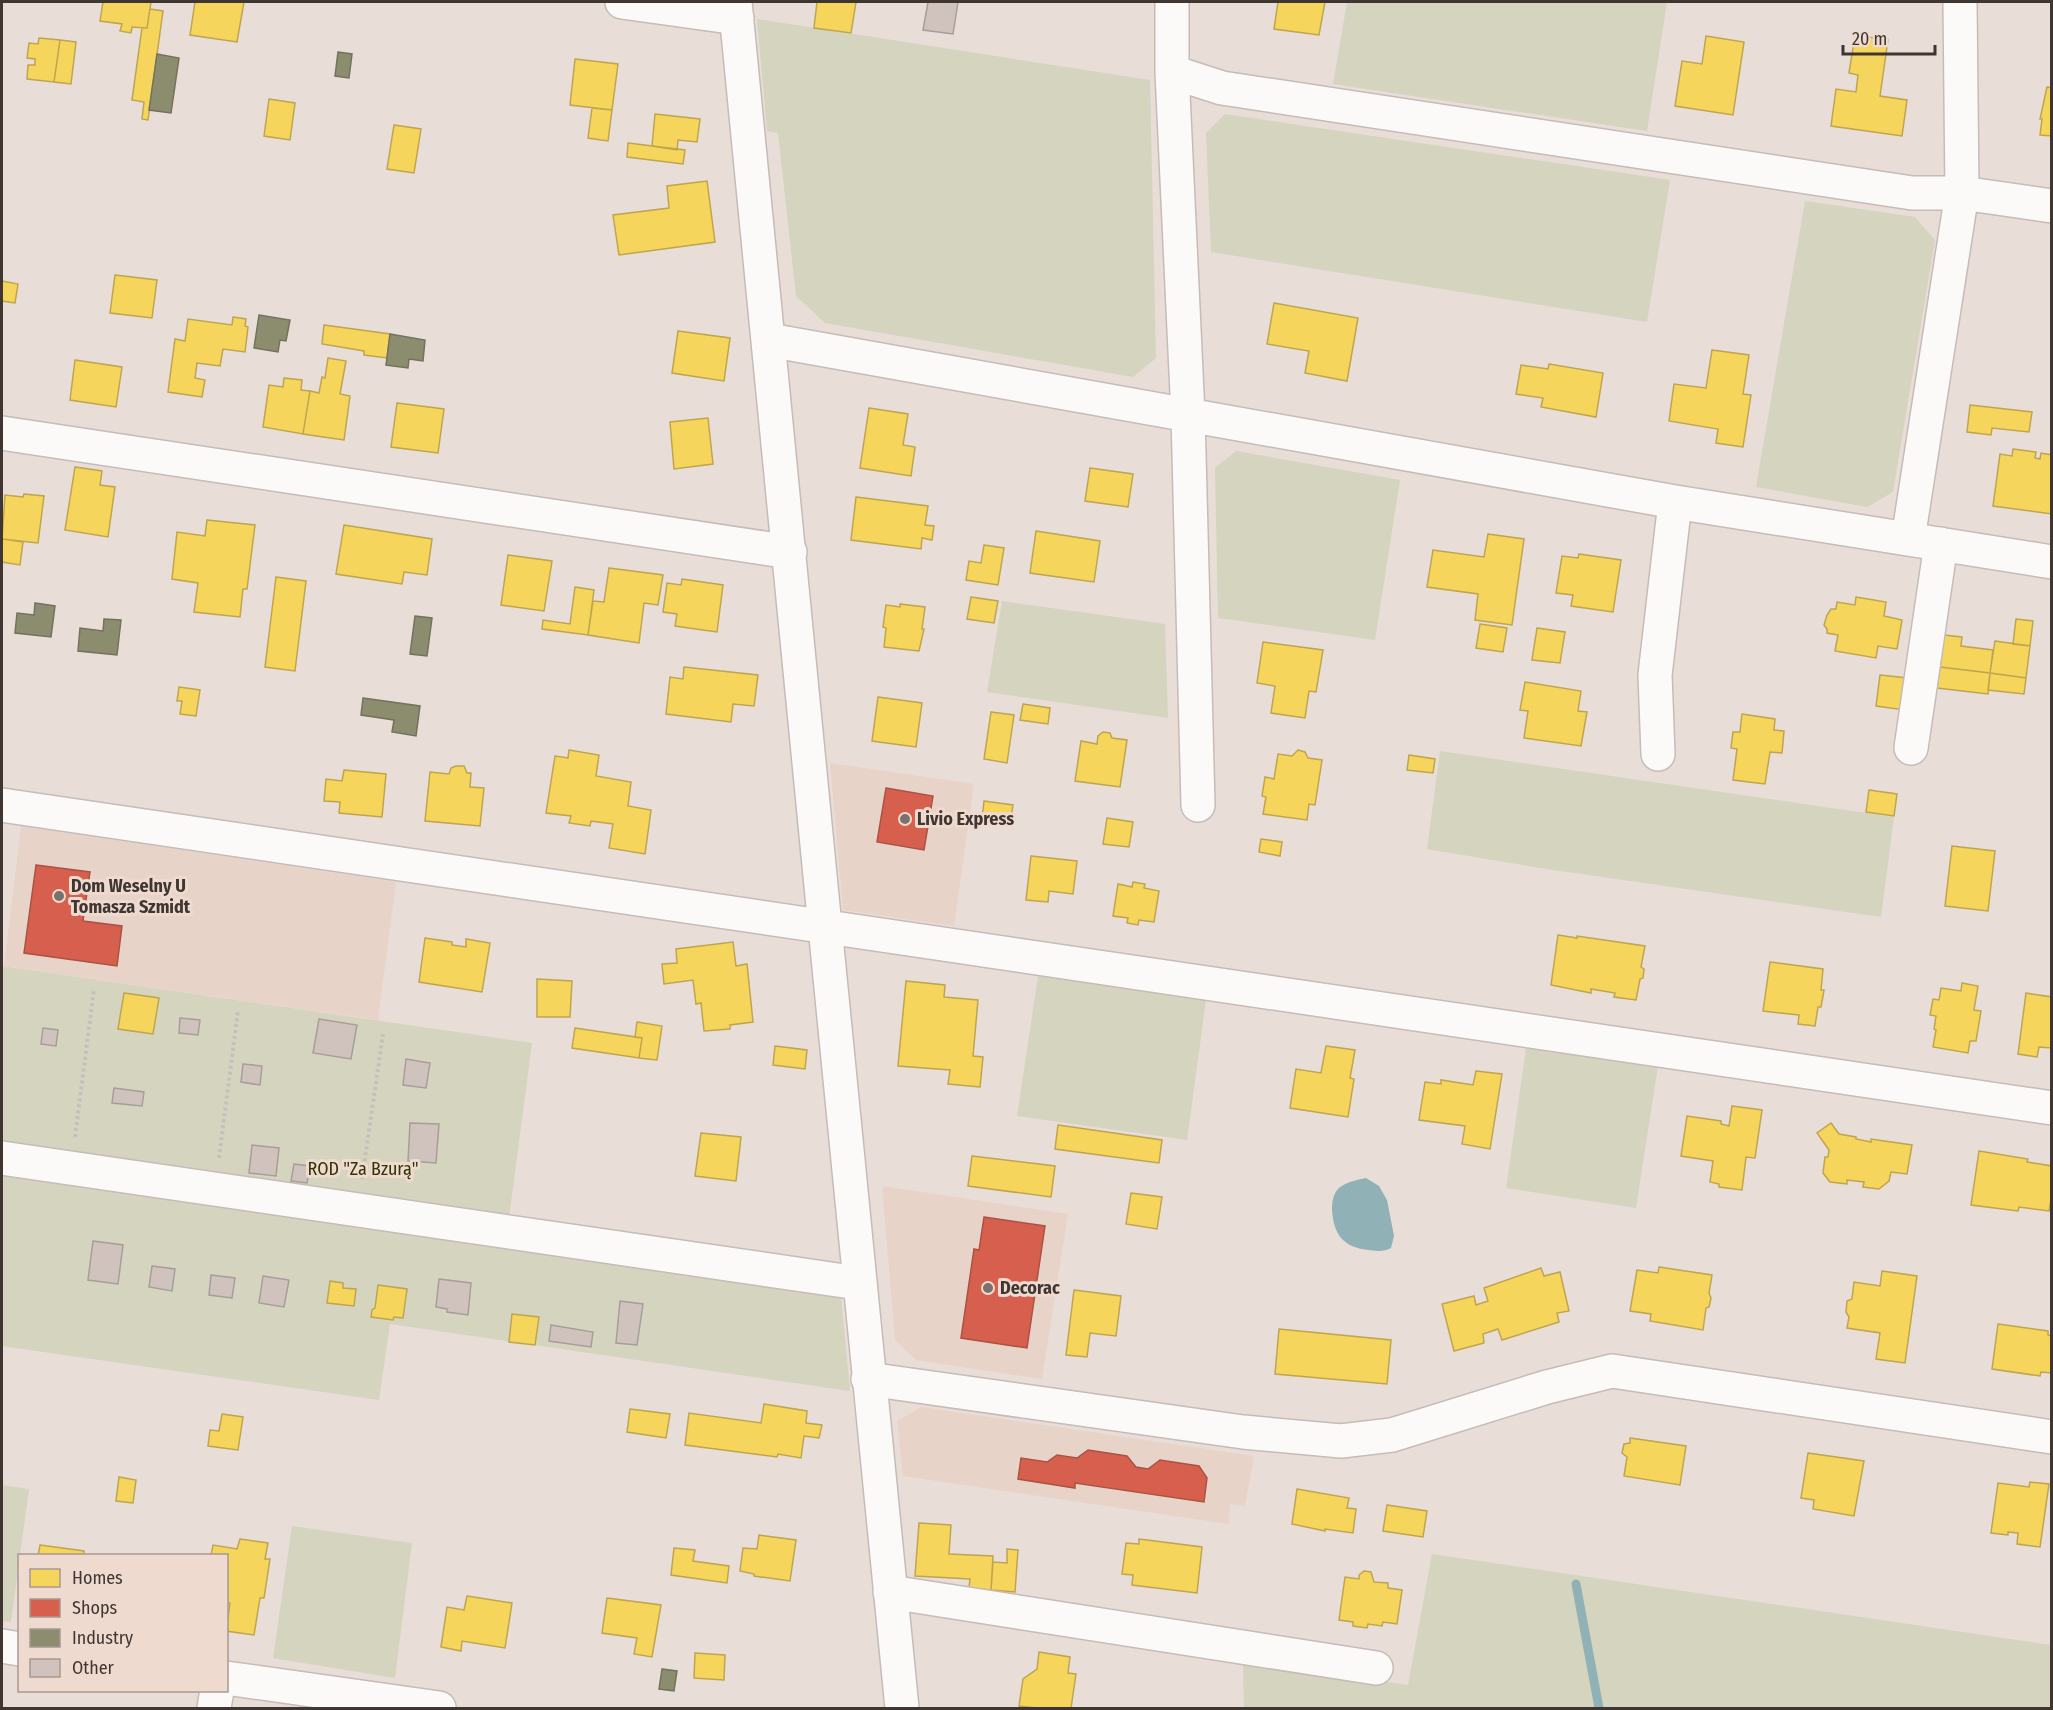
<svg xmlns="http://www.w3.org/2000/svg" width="2053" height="1710" viewBox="0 0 2053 1710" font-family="'Fira Sans Condensed',sans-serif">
	<rect width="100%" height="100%" fill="#e8ddd7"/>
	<path fill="#e8d3c9" d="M830 763 974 784 954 926 843 910Z
		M21 826 396 882 378 1020 4 966Z
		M882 1186 1068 1214 1042 1379 916 1360 895 1340Z
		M921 1407 1254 1456 1245 1506 1230 1504 1229 1524 903 1476 897 1421Z"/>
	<path fill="#d5d4bf" d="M1347 2H1667L1647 131 1333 84Z
		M757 19 1150 80 1156 358 1133 377 825 323 796 296 778 133 767 131Z
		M1225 114 1670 180 1647 322 1211 252 1206 133Z
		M1805 201 1915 217 1935 240 1893 492 1867 507 1756 487Z
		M1236 451 1400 480 1375 640 1218 618 1215 468Z
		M1002 601 1165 624 1168 718 987 692Z
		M1440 751 1894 817 1881 917 1547 869 1427 849Z
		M2 966 532 1043 509 1218 838 1265 850 1391 390 1324 379 1400 2 1346Z
		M1038 976 1206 1000 1187 1140 1017 1116Z
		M1526 1048 1658 1066 1636 1208 1506 1188Z
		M2 1485 29 1489 11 1622 2 1621Z
		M292 1526 412 1543 395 1678 273 1658Z
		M1432 1554 2051 1645V1708H1244L1243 1661 1408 1685Z"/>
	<path fill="#90b1b5" d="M1366 1178 1379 1186 1387 1200 1394 1236 1391 1248C1383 1252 1377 1251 1368 1250 1343 1247 1334 1235 1332 1210 1332 1202 1333 1194 1339 1188 1346 1182 1357 1180 1366 1178Z"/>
	<path fill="#f6d55c" stroke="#bfa54f" stroke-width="1.5" d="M103 2H151L147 28 132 27 131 33 120 31 122 24 100 21Z
		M195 2H244L237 42 190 35Z
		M817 2H856L851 33 814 28Z
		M1278 2H1325L1319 35 1274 29Z
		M150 9 163 11 148 120 142 119 144 102 132 100 142 28H147Z
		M1855 35 1888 40 1880 96 1907 100 1902 136 1831 126 1836 89 1856 92 1858 75 1849 73Z
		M1706 36 1744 42 1733 115 1675 106 1682 61 1702 64Z
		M39 38 60 40 54 82 27 79 28 65H35V59L27 58 29 43 38 44Z
		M60 40 76 42 71 84 54 82Z
		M575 59 618 64 612 110 570 105Z
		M2047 87 2052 88V136L2040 135 2042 119H2040Z
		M269 99 295 103 290 140 264 136Z
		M592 108 612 110 608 141 588 138Z
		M655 114 700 119 697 142 678 140 677 150 652 146Z
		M394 125 421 129 414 173 387 169Z
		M628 143 685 150 683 164 627 157Z
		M707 181 715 242 619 255 613 215 669 208 667 186Z
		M115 275 157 280 152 318 110 313Z
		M2 281 18 284 15 303 2 301Z
		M1274 303 1358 318 1347 381 1305 373 1309 351 1267 344Z
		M233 317 246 319 245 326 248 327 245 352 223 349 220 366 197 363 195 378 205 380 202 397 168 392 175 339 185 341 188 319 232 325Z
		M324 325 390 334 387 358 364 355V351L322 344Z
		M678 331 730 338 724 381 672 373Z
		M1712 350 1749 355 1743 394 1751 395 1743 447 1716 443 1718 429 1669 421 1674 384 1706 388Z
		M328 358 346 361 340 394 350 396 344 440 303 434 310 391 319 393 322 377 325 378Z
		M75 360 122 367 116 407 70 400Z
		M1549 364 1603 373 1596 417 1541 407 1543 398 1516 394 1521 365 1548 369Z
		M284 378 302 380 301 390 310 391 303 434 263 427 269 385 283 387Z
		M397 403 444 409 438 453 391 447Z
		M1970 405 2032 412 2029 432 1992 428 1991 435 1967 432Z
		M869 408 908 414 903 445 915 447 911 476 860 468Z
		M708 418 713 464 674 469 670 422Z
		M2013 449 2036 452 2035 458 2040 459 2041 453 2052 455V514L1993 506 2000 454 2012 456Z
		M75 467 102 471 100 485 115 487 108 537 65 530Z
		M1090 468 1133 474 1128 507 1085 501Z
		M24 494 44 496 38 543 2 539 5 495 23 497Z
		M856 497 928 506 925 525 934 526 932 540 922 538 921 549 851 540Z
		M207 520 255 525 247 589H243L240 617 194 612 198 583 172 579 177 532 205 536Z
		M344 525 432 539 427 575 404 572 402 584 336 574Z
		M1036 531 1100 541 1094 582 1030 573Z
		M1488 534 1524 539 1512 625 1475 620 1478 594 1427 587 1433 550 1484 557Z
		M2 539 23 542 20 565 2 562Z
		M984 545 1004 548 998 585 966 580 969 561 981 563Z
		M1579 554 1621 560 1613 612 1571 606 1573 595 1556 593 1562 556 1578 558Z
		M508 555 552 561 544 611 501 605Z
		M609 568 663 575 658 605 644 603 639 643 588 635 593 601 604 602Z
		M276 577 306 581 295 671 265 667Z
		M682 579 723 585 717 632 675 626 677 614 663 612 667 583 681 585Z
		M575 587 594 590 588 635 542 629 543 620 570 624Z
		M971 597 998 601 994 623 967 619Z
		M1856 597 1886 602 1884 616 1902 620 1897 649 1878 646 1876 658 1835 651 1838 635 1827 633V629L1824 625 1827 615 1831 609H1836L1837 602 1855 605Z
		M900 604 925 607 922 629H924L919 651 884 647 886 628 883 627 886 605 900 607Z
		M2016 619 2033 621 2030 646 2013 644Z
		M1480 624 1507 628 1503 652 1476 648Z
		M1537 628 1565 632 1560 663 1532 660Z
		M1944 635 1962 637 1961 646 1993 650 1990 673 1940 667Z
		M1995 641 2030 646 2026 678 1990 673Z
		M1263 642 1323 650 1316 692 1309 691 1305 718 1271 713 1275 686 1257 683Z
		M684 667 758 675 754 706 733 704 731 722 666 714 670 677 683 679Z
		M1940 667 1990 673 1988 694 1937 688Z
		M1990 673 2026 678 2024 694 1988 690Z
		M1880 675 1908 678 1905 710 1876 706Z
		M1525 682 1581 691 1578 711 1587 712 1581 746 1524 738 1528 711 1520 710Z
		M179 687 200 690 196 716 180 714 182 701H177Z
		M878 697 922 703 916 747 872 741Z
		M1023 704 1050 708 1048 724 1020 720Z
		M991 712 1014 715 1007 763 984 759Z
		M1742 714 1775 719 1774 730 1784 731 1782 753 1770 752 1765 784 1733 780 1737 749 1731 748 1733 732H1740Z
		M1103 732 1110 733 1112 738 1127 740 1120 787 1075 781 1081 741 1097 744 1098 736Z
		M569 750 599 755 596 776 631 782 628 806 651 810 645 854 609 848 613 824 591 821 590 826 569 823 571 816 546 813 555 756 568 758Z
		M1298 750 1305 752 1308 758 1322 760 1315 805 1309 804 1307 820 1263 814 1266 797 1262 796 1265 777 1274 779 1278 754 1292 756Z
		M1409 755 1435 759 1433 773 1407 770Z
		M456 766H464L467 773H471L470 787 484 788 480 826 425 821 430 772 449 774 451 768Z
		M344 770 386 774 382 817 339 813 340 802 324 801 326 779 342 781Z
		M1869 790 1897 794 1894 816 1866 812Z
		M984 801 1013 805 1010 823 982 819Z
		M1107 818 1133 822 1129 847 1103 844Z
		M1261 839 1282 842 1280 856 1259 852Z
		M1952 846 1995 851 1988 911 1945 906Z
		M1031 856 1077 861 1073 894 1049 891 1048 902 1026 900Z
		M1133 882 1145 884 1144 888 1159 891 1154 922 1139 920 1138 925 1127 923 1128 918 1113 916 1118 884 1132 887Z
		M1558 935 1577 938V936L1645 946 1641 967 1644 969 1643 978 1640 979 1636 1000 1614 997 1615 993 1591 989V993L1551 985Z
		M425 938 452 942V945L466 947V939L490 943 482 992 419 982Z
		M733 942 736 966 747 964 753 1022 730 1025V1029L704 1031 701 1003 696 1004 693 980 664 984 662 964 677 963 676 949Z
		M1770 962 1823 969 1821 990H1824L1821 1007H1818L1815 1026 1798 1024 1799 1015 1763 1011Z
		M537 979 572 981 570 1017H537Z
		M906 981 945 985 944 997 978 1000 973 1056 983 1057 980 1087 948 1084 950 1070 898 1066Z
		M1962 983 1978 986 1974 1010 1981 1011 1976 1041H1970L1968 1053 1933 1047 1936 1030 1934 1029 1936 1016 1930 1015 1933 999 1939 1000 1941 988 1961 991Z
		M124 993 159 998 153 1034 118 1029Z
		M2026 993 2052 997V1048L2039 1047 2037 1057 2018 1054Z
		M637 1022 662 1026 657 1060 639 1058 642 1038 635 1037Z
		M575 1028 642 1038 639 1058 572 1048Z
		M775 1046 807 1050 805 1069 773 1065Z
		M1326 1046 1355 1050 1350 1078 1354 1079 1348 1117 1290 1108 1296 1069 1321 1073Z
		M1476 1071 1502 1074 1490 1149 1462 1144 1465 1126 1419 1120 1425 1082 1441 1084V1080L1473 1085Z
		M1732 1106 1762 1110 1755 1158 1746 1157 1742 1190 1719 1187V1184L1710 1182 1713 1161 1681 1156 1687 1116 1721 1121V1124L1729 1126Z
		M1831 1123 1839 1134 1856 1137V1139L1871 1142V1139L1912 1145 1907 1174 1891 1172 1889 1181 1879 1189 1863 1187 1864 1182 1847 1180V1184L1830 1182 1823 1173 1825 1157H1828L1829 1150 1817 1133Z
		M1058 1125 1162 1140 1159 1163 1055 1149Z
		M701 1133 741 1137 736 1181 695 1176Z
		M1979 1151 2028 1159 2027 1162 2052 1166V1194L2049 1211 2019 1207 2018 1211 1971 1205Z
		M972 1156 1055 1166 1051 1197 968 1186Z
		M1131 1193 1162 1197 1157 1229 1126 1224Z
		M1659 1267 1712 1275 1709 1293 1711 1298 1709 1307 1706 1308 1703 1330 1650 1321 1651 1314 1630 1311 1637 1270 1658 1273Z
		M1541 1268 1544 1276 1560 1272 1569 1311 1557 1313 1559 1322 1502 1340 1498 1329 1483 1334 1484 1343 1454 1351 1442 1304 1474 1296 1476 1305 1488 1301 1484 1288Z
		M1882 1271 1917 1276 1905 1363 1876 1359 1880 1333 1847 1328 1849 1317 1846 1312 1847 1301 1852 1299 1854 1282 1880 1286Z
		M330 1281 343 1283V1288L356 1289 354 1306 327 1303Z
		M378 1285 407 1289 403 1318 394 1317 393 1320 371 1317 372 1310 375 1308Z
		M1074 1290 1121 1296 1116 1336 1090 1333 1087 1357 1066 1355Z
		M512 1314 539 1317 535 1345 509 1342Z
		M1998 1324 2048 1331V1335L2052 1336V1373L2041 1372 2040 1376 1992 1369Z
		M1279 1329 1391 1340 1387 1384 1275 1374Z
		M764 1404 807 1411 806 1423 822 1425 819 1438 804 1436 801 1458 778 1454 777 1457 685 1445 689 1413 761 1423Z
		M630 1409 670 1414 666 1438 627 1432Z
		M222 1414 243 1417 238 1450 208 1446 210 1430 219 1431Z
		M1630 1438 1686 1446 1680 1485 1624 1476 1627 1457 1622 1453 1624 1444 1630 1443Z
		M1808 1453 1864 1461 1854 1516 1813 1509 1814 1500 1801 1498Z
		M119 1477 136 1480 133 1503 116 1501Z
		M2030 1482 2049 1484 2040 1547 2017 1544 2018 1533 2008 1532V1535L1991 1533 1998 1483 2029 1487Z
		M1297 1489 1349 1498 1347 1508 1356 1509 1353 1533 1325 1529V1531L1292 1524Z
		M1387 1505 1427 1511 1423 1537 1383 1531Z
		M919 1523 951 1525 949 1554 993 1556 991 1590 969 1588 970 1579 915 1576Z
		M759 1535 796 1540 790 1581 754 1576V1574L740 1571 743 1548 757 1549Z
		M240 1539 268 1543 265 1559H270L264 1598H260L254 1635 226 1631 230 1603 226 1602V1556H211L213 1545 237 1549Z
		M1139 1539 1202 1547 1197 1593 1132 1585 1133 1575 1122 1574 1126 1543 1139 1544Z
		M40 1545 84 1551V1555L90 1556H38Z
		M674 1548 695 1550 693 1561 729 1566 727 1583 671 1575Z
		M1007 1549 1018 1550 1015 1592 991 1590 993 1562 1007 1563Z
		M1364 1571 1371 1572 1374 1582 1388 1583V1588L1402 1590 1397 1624 1383 1622 1382 1626 1368 1624 1367 1628 1353 1626V1622L1339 1620 1345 1577 1359 1579V1575Z
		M467 1596 512 1603 505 1648 462 1641 461 1651 441 1647 447 1607 464 1610Z
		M607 1598 661 1605 652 1657 634 1654 637 1638 602 1633Z
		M1039 1652 1070 1657 1068 1673 1076 1674 1071 1708H1037L1019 1706 1023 1679 1037 1669Z
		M695 1653 725 1655 724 1680 694 1678Z"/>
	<path fill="#d6604d" stroke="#a95345" stroke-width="1.5" d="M886 788 933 796 924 850 877 842Z
		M36 865 90 872 83 921 122 926 117 966 24 953Z
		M984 1217 1045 1226 1027 1348 961 1338 974 1249 979 1250Z
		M1088 1450 1127 1456 1136 1467 1148 1469 1160 1460 1199 1466 1207 1478 1204 1502 1075 1483V1488L1018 1479 1021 1458 1047 1462 1057 1455 1077 1458Z"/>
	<path fill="#8c8c6e" stroke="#75725c" stroke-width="1.5" d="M338 52 352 54 349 78 335 76Z
		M157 54 179 58 171 113 149 110Z
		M259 315 290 320 286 341 280 340 278 352 254 348Z
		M390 334 425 340 423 361 409 359 408 368 386 365Z
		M35 603 55 606 51 637 15 633 17 613 34 615Z
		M415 616 432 618 427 656 410 654Z
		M104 619 121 620 117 655 78 651 80 628 103 631Z
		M363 698 420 706 416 736 392 732 394 720 361 715Z
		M662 1669 677 1671 674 1691 659 1689Z"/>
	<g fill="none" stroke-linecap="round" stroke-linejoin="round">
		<path stroke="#90b1b5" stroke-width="9" d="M1576 1584 1599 1708"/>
	</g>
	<path fill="#d0c3bd" stroke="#a79e9a" stroke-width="1.5" d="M928 2H958L953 34 923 30Z
		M180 1018 200 1020 198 1035 179 1033Z
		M319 1019 357 1025 351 1059 313 1053Z
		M43 1028 58 1030 56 1046 41 1044Z
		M406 1059 430 1063 426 1088 403 1085Z
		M243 1064 262 1066 260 1085 241 1082Z
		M114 1088 144 1092 142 1106 112 1103Z
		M410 1123 439 1124 436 1163 408 1161Z
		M252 1145 279 1148 276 1176 249 1173Z
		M294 1164 310 1166 307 1183 291 1181Z
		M93 1241 123 1245 118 1284 88 1280Z
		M152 1266 175 1269 172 1291 149 1287Z
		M211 1275 235 1278 232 1298 209 1295Z
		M263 1276 289 1280 284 1307 259 1303Z
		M439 1279 471 1283 468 1315 447 1312V1309L436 1307Z
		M620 1301 643 1304 637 1345 616 1343Z
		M551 1325 593 1332 591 1347 549 1341Z"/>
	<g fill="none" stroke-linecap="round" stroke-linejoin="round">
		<g stroke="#c5bcb8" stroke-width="36">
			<path id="minor" d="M622 2 737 18
				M735 2C794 570 842 1140 902 1708
				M1172 2V72L1188 415 1198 805
				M1172 72 1222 88 1912 193H1962L2052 206
				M769 340 1675 502 2052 562
				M2 433 790 552
				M1908 539 1962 193 1960 2
				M1911 748 1941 544
				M1658 754 1655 675 1675 502
				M2 805 2052 1108
				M2 1158 858 1283
				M868 1379 1243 1432 1341 1441 1392 1435 1547 1387 1612 1371 2052 1437
				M890 1592 1376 1668
				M2 1646 20 1649
				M226 1678 439 1708
				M214 1708 217 1690"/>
		</g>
		<path stroke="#c5c0be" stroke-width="4" stroke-dasharray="3 3" stroke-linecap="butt" d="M75 1137 94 989
			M219 1158 238 1010
			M362 1179 383 1034"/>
		<use href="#minor" stroke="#fcfaf9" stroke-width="33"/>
	</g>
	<g fill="#7a706c" stroke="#efdad0" stroke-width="2">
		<circle cx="905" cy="819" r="6"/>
		<circle cx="59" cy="896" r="6"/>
		<circle cx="988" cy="1288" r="6"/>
	</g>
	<g text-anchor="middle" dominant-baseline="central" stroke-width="6" stroke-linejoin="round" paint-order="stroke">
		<g font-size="18" font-weight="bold" fill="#3f3632" stroke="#efdad0" text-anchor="start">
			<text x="917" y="819">Livio Express</text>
			<text x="71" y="886">Dom Weselny U<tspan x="71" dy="21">Tomasza Szmidt</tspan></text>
			<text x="1000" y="1288">Decorac</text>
		</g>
		<g font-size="18" fill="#2f3503" stroke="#efdad0">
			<text x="363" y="1169">ROD "Za Bzurą"</text>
		</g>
	</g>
	<rect width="2053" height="1710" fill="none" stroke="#3f3632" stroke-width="6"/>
	<rect x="18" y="1554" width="210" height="138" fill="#efdad0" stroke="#a99891" stroke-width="1.5"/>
	<rect x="30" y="1569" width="30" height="18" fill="#f6d55c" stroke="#a99891" stroke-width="1.5"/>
	<text x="72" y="1584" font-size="18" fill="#3f3632">Homes</text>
	<rect x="30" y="1599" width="30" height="18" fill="#d6604d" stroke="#a99891" stroke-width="1.5"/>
	<text x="72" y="1614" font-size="18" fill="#3f3632">Shops</text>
	<rect x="30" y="1629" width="30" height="18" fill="#8c8c6e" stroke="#a99891" stroke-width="1.5"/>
	<text x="72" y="1644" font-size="18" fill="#3f3632">Industry</text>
	<rect x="30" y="1659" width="30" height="18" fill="#d0c3bd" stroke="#a99891" stroke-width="1.5"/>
	<text x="72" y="1674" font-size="18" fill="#3f3632">Other</text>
	<path d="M1843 45v9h92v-9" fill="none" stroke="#3f3632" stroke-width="3"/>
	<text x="1852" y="45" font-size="18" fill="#3f3632" stroke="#efdad0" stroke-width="4.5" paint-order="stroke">20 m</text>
</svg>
